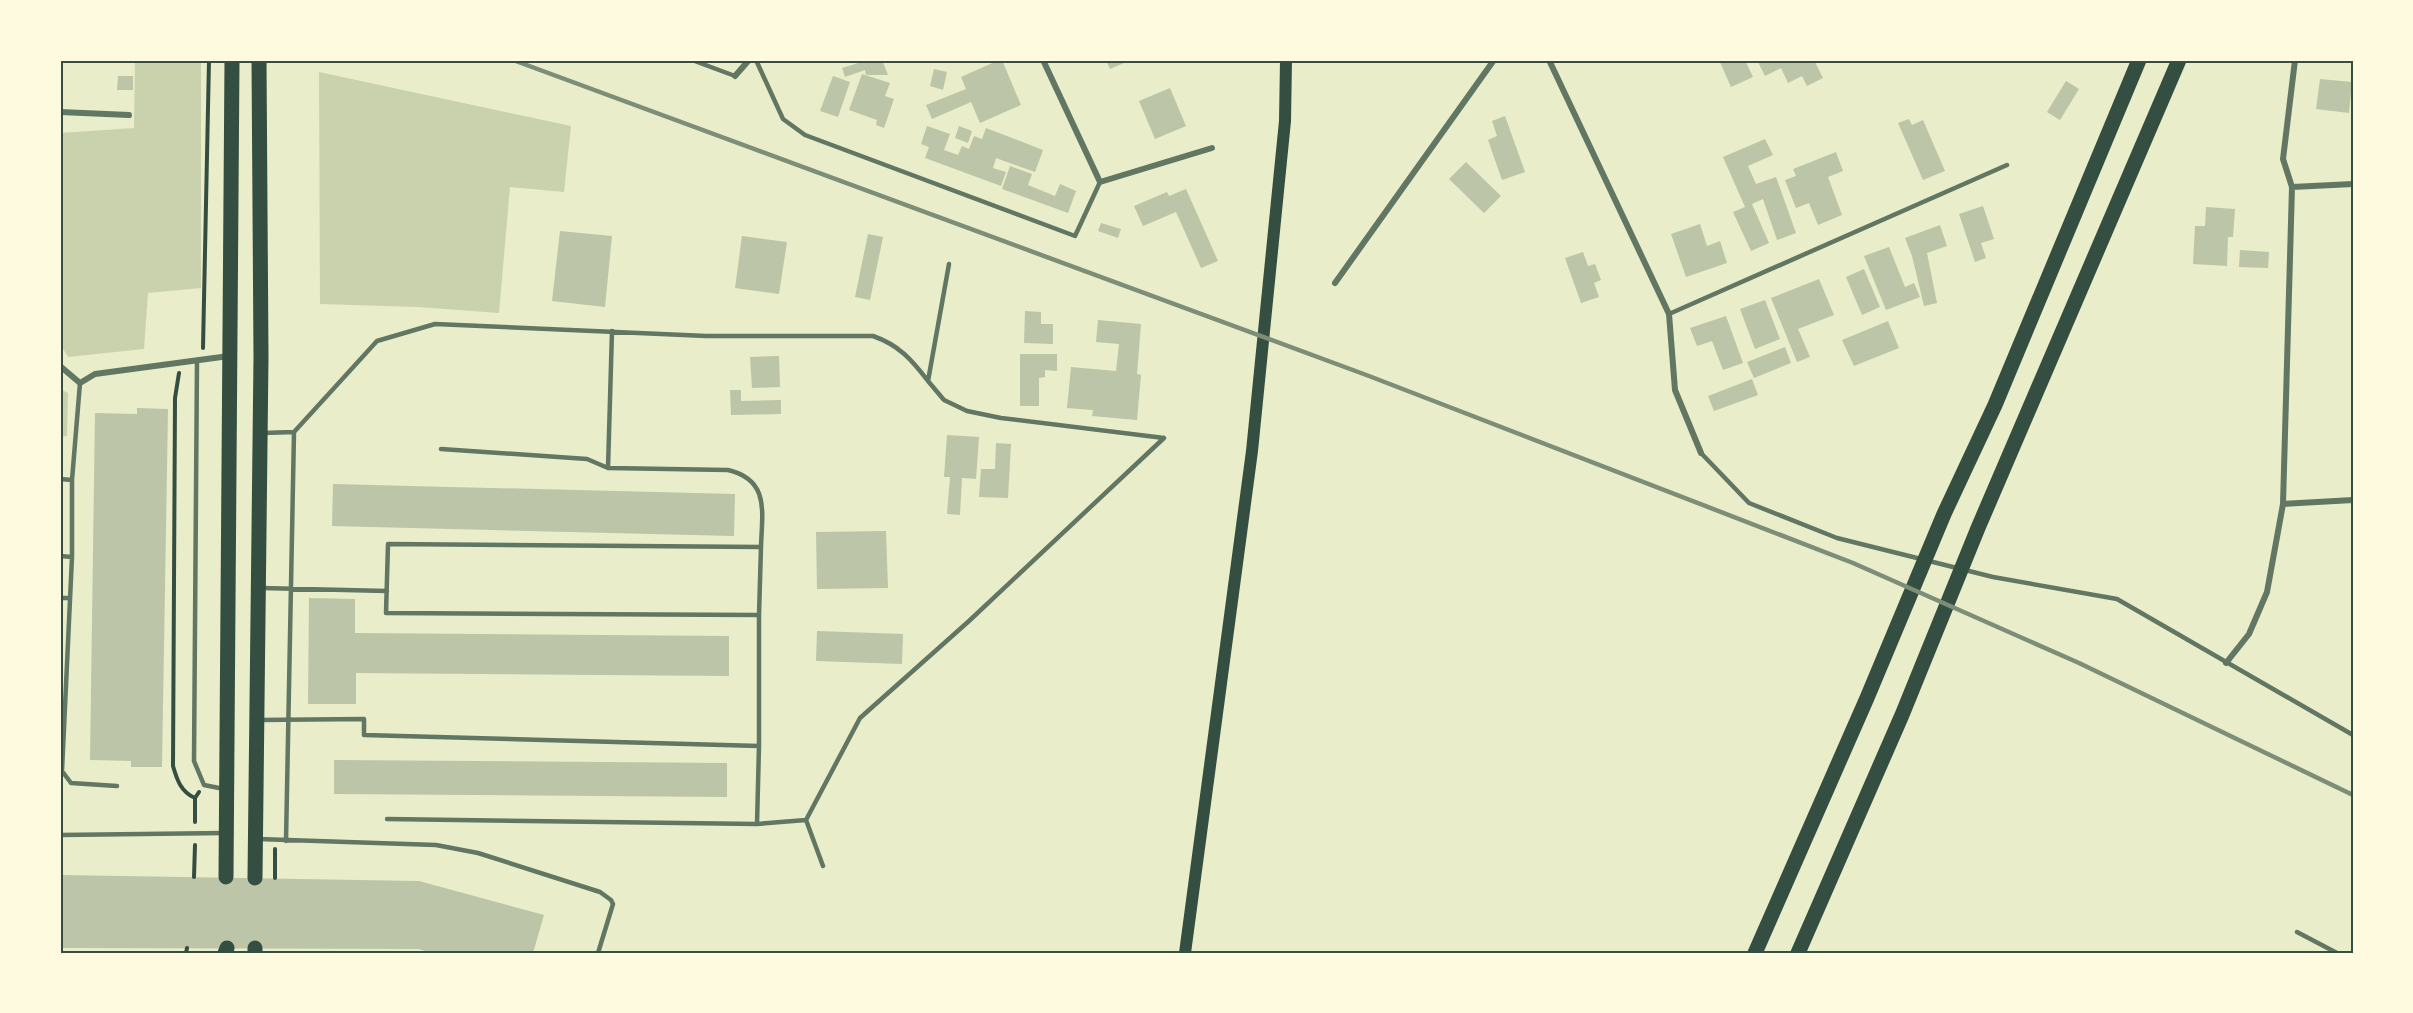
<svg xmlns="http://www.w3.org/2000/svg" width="2413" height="1013" viewBox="0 0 2413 1013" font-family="'Nunito Sans',sans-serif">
	<rect width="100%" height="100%" fill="#e9edc9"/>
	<path fill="#cad2ad" d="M135 60H201V288L148 293 144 349 68 357 60 344V133L134 128Z
		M319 72 571 126 564 192 510 187 499 313 418 307 320 304Z
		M60 389 68 393 67 436 60 437Z"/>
	<path fill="#bcc5a7" d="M868 60H882L888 75H866L865 70 845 77 842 68Z
		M999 60H1002L1021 105 980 123 971 102 932 119 926 105 966 89 961 77Z
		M1106 60H1131L1110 69Z
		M1719 60H1745L1753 77 1731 87Z
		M1757 60H1814L1823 78 1807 86 1802 76 1788 83 1781 68 1765 76Z
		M934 69 947 72 943 90 930 86Z
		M862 74 890 83 885 96 894 99 884 128 876 125 877 120 849 110Z
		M118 76H133V90H117Z
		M833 76 850 82 838 117 820 111Z
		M2320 79 2352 82 2349 113 2316 109Z
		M2066 81 2079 89 2060 120 2047 112Z
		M1170 88 1186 126 1155 139 1139 101Z
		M1505 116 1525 172 1502 180 1488 140 1497 136 1492 121Z
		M1909 119 1912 125 1923 120 1945 171 1923 180 1898 123Z
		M927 126 950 134 944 150 958 155 962 146 969 149 974 136 982 139 986 128 1043 150 1035 172 996 158 993 168 1006 172 1001 186 925 158 929 147 921 144Z
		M959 126 972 131 968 143 955 138Z
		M1765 139 1773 155 1748 166 1756 184 1776 177 1796 233 1777 240 1763 199 1752 204 1769 243 1751 251 1733 212 1745 207 1723 157Z
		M1836 152 1843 171 1828 177 1842 215 1818 225 1809 203 1796 208 1785 180 1796 176 1793 169Z
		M1466 162 1501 196 1484 213 1449 179Z
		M1010 166 1032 174 1028 185 1055 196 1060 184 1076 191 1068 213 1002 189Z
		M1186 189 1218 261 1201 268 1176 212 1143 226 1134 206 1167 192 1169 196Z
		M1983 206 1994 239 1981 243 1986 258 1975 262 1959 214Z
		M2206 207 2235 209 2233 237H2228L2227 266 2193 264 2195 226H2205Z
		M1101 223 1121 229 1118 238 1098 231Z
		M1700 224 1707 246 1720 241 1727 263 1686 277 1671 234Z
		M1940 225 1947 246 1927 253 1937 303 1924 306 1912 256 1905 238Z
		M560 231 612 236 605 307 552 301Z
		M868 234 883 237 870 300 855 297Z
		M742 236 787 242 779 294 735 288Z
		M1889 247 1905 287 1914 283 1920 297 1886 310 1864 256Z
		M2240 250 2269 252 2268 268 2239 267Z
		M1583 252 1588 266 1595 264 1601 280 1594 283 1599 297 1581 303 1565 258Z
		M1864 269 1880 307 1862 315 1846 277Z
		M1819 279 1834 315 1798 329 1810 357 1797 362 1771 298Z
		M1765 300 1780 339 1755 349 1740 309Z
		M1025 311 1041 312V324H1053V344L1024 343Z
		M1726 316 1743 363 1723 370 1712 341 1697 346 1690 328Z
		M1098 320 1141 324 1137 374 1141 375 1137 420 1092 416 1093 410 1067 408 1071 367 1116 371 1119 344 1096 342Z
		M1888 321 1899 348 1854 366 1842 340Z
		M1785 347 1791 363 1754 378 1747 362Z
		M1020 354H1057V371L1045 370V377L1039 378V406H1020Z
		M779 356 780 387 752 388 750 357Z
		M1752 379 1758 395 1714 411 1708 396Z
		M730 390H741V401L781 400V414L731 415Z
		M137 408 168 409 162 767H131V761L90 760 95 413 137 414Z
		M947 435 979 437 976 479 962 478 960 515 947 514 950 477H944Z
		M996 443 1011 444 1008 498 979 497 981 469H995Z
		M333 484 735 494 734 536 332 526Z
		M886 531 888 588 817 589 816 532Z
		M309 598 355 599V633L729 636V676L356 673V704H308Z
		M817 631 903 634 902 664 816 661Z
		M334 760 727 763V797L334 794Z
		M60 875 419 881 544 915 533 953H433L418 949 60 948Z"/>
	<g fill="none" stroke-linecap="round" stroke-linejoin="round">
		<path stroke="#344e41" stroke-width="4" d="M203 348 209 60
			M179 373 175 398 173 766C177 780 181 792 195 798
			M195 822V798L199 792
			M194 877 195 845
			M275 878V849
			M186 953 187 948"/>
		<path stroke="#617663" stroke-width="4.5" d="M692 60 735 76
			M756 60 783 119 805 135 1075 236 1100 182
			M949 264 928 381 944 400 967 411 1001 418 1164 438
			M1669 314 2007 165
			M197 360 194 761 204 785 224 789
			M80 383 72 480V557L62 771 71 783 117 786
			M263 433 294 432 377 341 435 324 706 336H873C899 345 912 360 928 381
			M441 449 587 459 608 468 728 470C770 480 762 512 761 547
			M1701 453 1749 503 1837 538 1993 577 2117 599 2353 735
			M608 468 612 331
			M60 479 72 480
			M60 556 72 557
			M261 588 387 591
			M60 598H70
			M259 720 364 719V735L759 746 757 824
			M759 746V615L386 613 388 544 761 547 759 615
			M387 819 757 824 806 820
			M60 835 225 833
			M258 839 436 845 478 853 600 892 611 900 613 904 598 953
			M286 841 294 432
			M823 866 806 820 860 718 969 621 1164 438
			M2297 932 2337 953"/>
		<path stroke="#617663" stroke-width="6" d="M1043 60 1100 182 1212 148
			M1549 60 1669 314 1675 390 1701 453
			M735 76 749 60
			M60 112 129 115
			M2292 187 2353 184
			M1335 283 1494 60
			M60 366 80 383 95 374 229 356
			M2283 504 2353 500
			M2226 663 2249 634 2267 592 2283 504 2292 187 2283 159 2295 60"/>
		<path stroke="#344e41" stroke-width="12" d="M1185 953 1252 451 1285 121 1286 60"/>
		<path stroke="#344e41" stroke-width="15" d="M226 877 232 60
			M255 878 261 357 259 60
			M225 953 227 948
			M255 953V948
			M1755 953 1867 698 1944 514 1995 405 2139 60
			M1798 953 1902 715 1978 528 2179 60"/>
		<path stroke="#7c8e77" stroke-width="4.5" d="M513 60 1369 376 1853 563 2079 663 2353 795"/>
	</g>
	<rect width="2413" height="1013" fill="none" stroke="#fefae0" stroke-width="123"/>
	<rect x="62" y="62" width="2290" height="890" fill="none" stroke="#344e41" stroke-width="2"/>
</svg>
